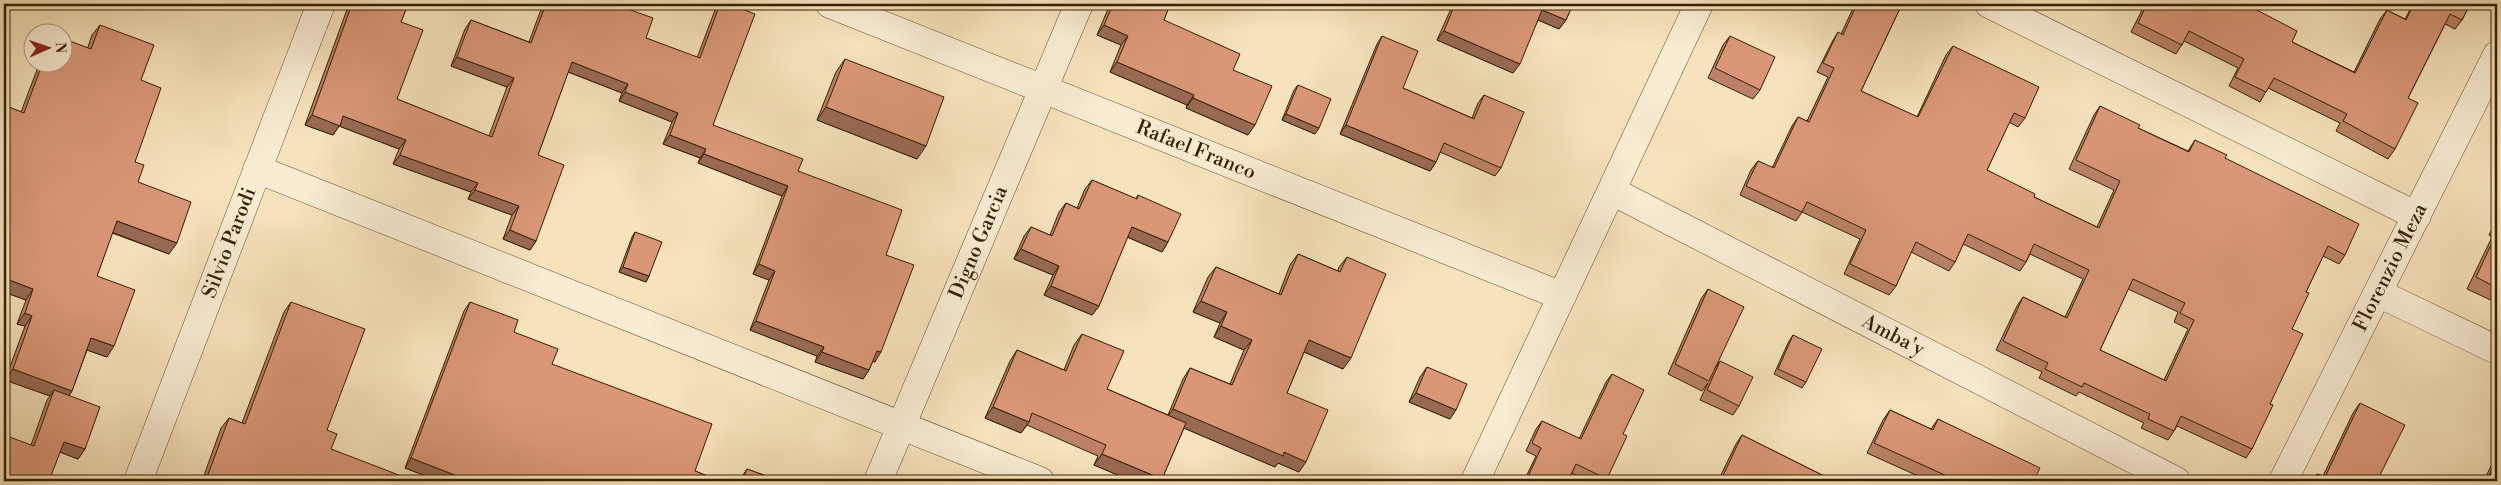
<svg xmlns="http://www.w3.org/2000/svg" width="2501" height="485" viewBox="0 0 2501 485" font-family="'Libre Bodoni',serif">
	<rect width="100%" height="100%" fill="#f6e2bb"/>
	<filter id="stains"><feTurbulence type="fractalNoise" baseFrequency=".004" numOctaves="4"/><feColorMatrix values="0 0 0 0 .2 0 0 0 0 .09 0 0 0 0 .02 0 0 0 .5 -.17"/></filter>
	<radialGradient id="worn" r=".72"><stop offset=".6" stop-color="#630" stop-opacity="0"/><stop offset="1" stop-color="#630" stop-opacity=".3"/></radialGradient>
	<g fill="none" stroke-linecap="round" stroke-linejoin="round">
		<g stroke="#67502f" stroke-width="29">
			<g id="minor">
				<path id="s1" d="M830 4 1562 296"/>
				<path d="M1989 4 2417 216"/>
				<path d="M257 169 1040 481"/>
				<path id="s2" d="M1612 191 2176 481"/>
				<path d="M2378 293 2497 350"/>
				<path id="s3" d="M138 481 321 4"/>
				<path id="s4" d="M878 481 1079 4"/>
				<path d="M1475 481 1699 4"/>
				<path id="s5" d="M2283 481 2497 55"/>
			</g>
		</g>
		<use href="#minor" stroke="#f9ecd3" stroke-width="28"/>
	</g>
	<path fill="#bb8267" stroke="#372000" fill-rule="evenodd" d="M349 4H408L401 22 397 99 489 136 507 87 451 66 465 29 471 20 529 42 543 4H614L646 38 697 58 715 10 719 4H730L713 125 798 171 886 255 875 362 873 361 869 370 863 379 815 362 817 356 750 330 769 280 753 274 782 196 698 163 700 158 663 144 672 122 619 101 622 93 568 72 538 155 536 241 530 250 503 239 512 215 468 199 471 192 393 164 399 149 339 126 333 135 305 125Z
		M1112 4H1170L1164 20 1233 70 1248 135 1186 108 1187 105 1110 72 1121 45 1097 35 1108 9Z
		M1453 4H1573L1566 20 1559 29 1538 20 1513 73 1437 40Z
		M1855 4H1902L1861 91 1917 117 1946 55 1953 46 2025 118 2018 127 2009 122 1987 170 2034 197 2097 227 2114 190 2069 169 2094 115 2100 106 2138 128 2188 151 2195 140 2225 158 2345 255 2339 264 2323 256 2306 292 2292 329 2270 404 2252 449 2246 458 2177 426 2174 431 2168 440 2141 428 2144 423 2079 392 2076 396 2039 378 2042 372 1996 350 2017 306 2023 297 2065 317 2083 279 2030 254 2026 262 2020 271 1963 244 1955 262 1949 271 1911 252 1896 286 1889 295 1844 274 1860 239 1802 212 1796 221 1740 195 1751 170 1758 161 1772 168 1792 126 1798 117 1807 121 1828 77 1817 72 1832 42 1838 32 1841 34ZM2128 289 2178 312 2174 322 2188 329 2164 380 2100 350Z
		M2145 4H2255L2253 8 2292 42 2354 72 2380 19 2387 10 2405 19 2413 4H2470L2462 20 2455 29 2445 24 2408 98 2395 149 2388 159 2336 131 2340 123 2268 88 2260 102 2229 86 2238 68 2184 41 2176 54 2131 32Z
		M100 25 141 80 135 162 138 182 169 254 112 233 97 276 107 357 87 350 72 391 69 396 85 449 78 459 60 452 31 445 47 400 50 396 5 380 25 326 17 324 26 300 4 292V105L21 112 40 62H62L88 47 92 35Z
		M1382 36 1403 88 1472 118 1478 103 1484 95 1501 168 1495 176 1440 152 1436 162 1430 171 1340 134 1377 44Z
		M1730 36 1760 90 1753 99 1708 78 1723 45Z
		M845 59 917 159 817 120 836 72Z
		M1298 85 1315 134 1282 120 1294 90Z
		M1092 180 1136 199 1138 195 1168 242 1162 252 1127 237 1099 306 1092 315 1044 295 1053 275 1014 259 1024 236 1031 227 1050 235 1059 212 1066 203 1077 208 1085 189Z
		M2497 219V303L2467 289 2492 237 2489 235Z
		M635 232 649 276 646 282 619 272 632 237Z
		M1298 254 1338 271 1339 267 1347 257 1343 369 1304 352 1287 393 1299 472 1278 463 1275 467 1184 428 1161 481H1132L1094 465 1098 456 1027 425 1021 433 985 418 1010 361 1017 350 1064 370 1074 345 1082 334 1107 389 1168 415 1183 379 1190 368 1230 384 1244 350 1214 337 1220 323 1193 312 1208 277 1216 267 1279 294 1290 265Z
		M1708 289 1715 368 1720 361 1739 406 1733 415 1700 400 1708 383 1702 391 1668 374 1701 299Z
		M291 302 327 430 331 449 403 481H202L221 428 229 418 242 423 284 312Z
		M470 302 514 332 552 364 695 471 720 481H439L405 468 464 311Z
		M1793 335 1806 382 1802 388 1774 374 1789 341Z
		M1427 367 1450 419 1409 402 1420 377Z
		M1612 374 1623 434 1607 479 1606 481H1589L1572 473 1568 481H1524L1536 456 1526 451 1536 429 1542 421 1579 439 1606 382Z
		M2360 403 2377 481H2312L2317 474 2323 476 2353 413Z
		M1890 410 1931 429 1938 419 2038 481H1929L1867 453 1883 420Z
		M1742 435 1834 481H1718L1736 444Z
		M2497 453V481H2484Z
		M747 469 780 481H739Z"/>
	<path fill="#986a54" stroke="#372000" d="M1542 10 1566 20 1559 29 1536 19Z
		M1104 25 1128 36 1121 45 1097 35Z
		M1444 31 1520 64 1513 73 1437 40Z
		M457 57 514 78 507 87 451 66Z
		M572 62 628 84 622 93 566 71Z
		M1117 62 1194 95 1187 105 1110 72Z
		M625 92 678 113 672 122 619 101Z
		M1193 98 1255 125 1248 135 1186 108Z
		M826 107 926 146 917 159 817 120Z
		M1286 114 1319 128 1315 134 1282 120Z
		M312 115 343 116 406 140 399 149 339 126 333 135 305 125Z
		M1346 125 1436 162 1430 171 1340 134Z
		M670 135 706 149 700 158 663 144Z
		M704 154 788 186 782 196 698 163Z
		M400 155 478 183 471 192 393 164Z
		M475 190 519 206 512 215 468 199Z
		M117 221 177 243 169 254 109 231Z
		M1132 227 1168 242 1162 252 1125 236Z
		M510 230 536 241 530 250 503 239Z
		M1021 249 1059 266 1053 275 1014 259Z
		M759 264 775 271 769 280 753 274Z
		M623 267 649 276 646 282 619 272Z
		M4 278 33 289 26 300 4 292Z
		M1051 286 1099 306 1092 315 1044 295Z
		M1201 301 1227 312 1220 323 1193 312Z
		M25 313 32 316 25 326 17 324Z
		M756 321 824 347 817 356 750 330Z
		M1221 326 1252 340 1244 350 1214 337Z
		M91 338 114 346 107 357 84 349Z
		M1309 340 1351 358 1343 369 1302 351Z
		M877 351 881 352 875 362 870 360Z
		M822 352 869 370 863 379 815 362Z
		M13 369 72 391 64 402 54 390 50 396 5 380Z
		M1416 393 1456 410 1450 419 1409 402Z
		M993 407 1029 422 1021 433 985 418Z
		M1173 409 1284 452 1306 462 1299 472 1278 463 1275 467 1165 420Z
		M64 442 85 449 78 459 57 451Z
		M1102 454 1162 479 1161 481H1132L1094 465Z
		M411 458 470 481H439L405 468Z
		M207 477 213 479 212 481H204Z"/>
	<path fill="#d99778" stroke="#372000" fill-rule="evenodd" d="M4 4H8L4 16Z
		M352 4H408L401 22 423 30 397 99 492 137 514 78 457 57 471 20 531 43 546 4H614L653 18 646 38 700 58 720 4H730L755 14 713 125 803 159 798 171 902 210 886 255 914 265 881 352 877 351 869 370 822 352 824 347 756 321 775 271 759 264 788 186 704 154 706 149 670 135 678 113 625 92 628 84 572 62 538 155 564 165 536 241 510 230 519 206 475 190 478 183 400 155 406 140 343 116 340 126 312 115Z
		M1113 4H1170L1164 20 1240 54 1233 70 1272 86 1255 125 1193 98 1194 95 1117 62 1128 36 1104 25Z
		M1455 4H1573L1566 20 1542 10 1520 64 1444 31Z
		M1857 4H1902L1861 91 1918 117 1953 46 2039 87 2025 118 2014 113 1987 170 2035 194 2034 197 2099 228 2120 181 2076 160 2100 106 2140 125 2138 128 2189 152 2195 140 2227 155 2225 158 2359 224 2345 255 2328 246 2306 292 2309 293 2292 329 2303 334 2270 404 2273 405 2252 449 2181 416 2174 431 2148 419 2150 414 2084 383 2082 387 2045 369 2048 363 2003 341 2023 297 2067 318 2089 270 2034 244 2026 262 1968 234 1955 262 1916 242 1896 286 1850 264 1866 230 1807 202 1802 212 1746 186 1758 161 1774 168 1798 117 1809 122 1834 68 1823 63 1838 32 1843 35ZM2133 279 2185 303 2180 313 2194 320 2166 381 2100 350Z
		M2147 4H2255L2253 8 2297 31 2292 42 2355 73 2387 10 2406 20 2414 4H2470L2462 20 2450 14 2408 98 2418 103 2395 149 2343 121 2347 114 2274 78 2266 92 2235 77 2244 59 2189 31 2182 45 2138 23Z
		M100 25 154 45 141 80 161 88 135 162 144 165 138 182 191 202 177 243 117 221 97 276 135 290 114 346 91 338 72 391 13 369 32 316 25 313 33 289 4 278V105L24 113 43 62H62V38L91 49Z
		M1382 36 1418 51 1403 88 1474 119 1484 95 1524 112 1501 168 1444 143 1436 162 1346 125Z
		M1730 36 1775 57 1760 90 1715 68Z
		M845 59 944 97 926 146 826 107Z
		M1298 85 1331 99 1319 128 1286 114Z
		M1092 180 1137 199 1138 195 1181 214 1168 242 1132 227 1099 306 1051 286 1059 266 1021 249 1031 227 1052 236 1066 203 1079 209Z
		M635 232 662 242 649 276 623 267Z
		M2497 232V288L2476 277Z
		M1298 254 1340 272 1347 257 1386 274 1351 358 1309 340 1287 393 1328 410 1306 462 1284 452 1283 456 1173 409 1190 368 1232 385 1252 340 1221 326 1227 312 1201 301 1216 267 1281 295Z
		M1708 289 1744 307 1709 381 1675 364Z
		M291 302 365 329 327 430 337 434 331 449 404 477 403 481H213V479L207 477 229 418 245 424Z
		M470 302 518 320 514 332 558 349 552 364 712 424 695 471 720 481H470L411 458Z
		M1082 334 1124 351 1107 389 1186 423 1162 479 1102 454 1106 445 1032 413 1029 422 993 407 1017 350 1066 371Z
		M1793 335 1822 349 1806 382 1778 369Z
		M1720 361 1753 377 1739 406 1707 390Z
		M1427 367 1467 384 1456 410 1416 393Z
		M1612 374 1644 390 1623 434 1627 436 1607 479 1576 464 1568 481H1526L1541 448 1532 443 1542 421 1581 439Z
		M54 390 100 407 85 449 64 442 49 481H4V435L34 446Z
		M2360 403 2405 425 2377 481H2314L2317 474 2325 477Z
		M1890 410 1933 430 1938 419 2040 468 2034 480 2038 481H1958L1874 443Z
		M1742 435 1834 481H1771L1763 477 1762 481H1724L1721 480Z
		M2497 458V481H2494L2488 478Z
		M747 469 780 481H742Z"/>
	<g text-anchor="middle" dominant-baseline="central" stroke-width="4.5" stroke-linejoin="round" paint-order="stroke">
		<g font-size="20" fill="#372000" stroke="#f9ecd3">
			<text stroke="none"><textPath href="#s1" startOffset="394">Rafael Franco</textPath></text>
			<text stroke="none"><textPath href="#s3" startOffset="255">Silvio Parodi</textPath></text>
			<text stroke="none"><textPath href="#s4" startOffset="259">Digno Garcia</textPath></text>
			<text stroke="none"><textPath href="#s5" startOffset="239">Florenzio Meza</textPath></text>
			<text stroke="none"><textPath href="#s2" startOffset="316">Amba'y</textPath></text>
		</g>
	</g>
	<rect width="2501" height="485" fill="none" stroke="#f6e2bb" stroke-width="20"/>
	<rect x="5" y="5" width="2491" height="475" fill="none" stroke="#372000" stroke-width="2.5"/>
	<rect x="10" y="10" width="2481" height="465" fill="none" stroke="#372000"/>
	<g transform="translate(48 48) rotate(88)"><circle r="24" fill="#f9ecd3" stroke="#ab9a7f"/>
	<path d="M0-4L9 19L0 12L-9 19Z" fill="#8f2418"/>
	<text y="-8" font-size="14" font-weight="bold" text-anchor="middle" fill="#372000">N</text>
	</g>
	<rect width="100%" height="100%" filter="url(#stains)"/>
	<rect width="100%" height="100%" fill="url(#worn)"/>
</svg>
